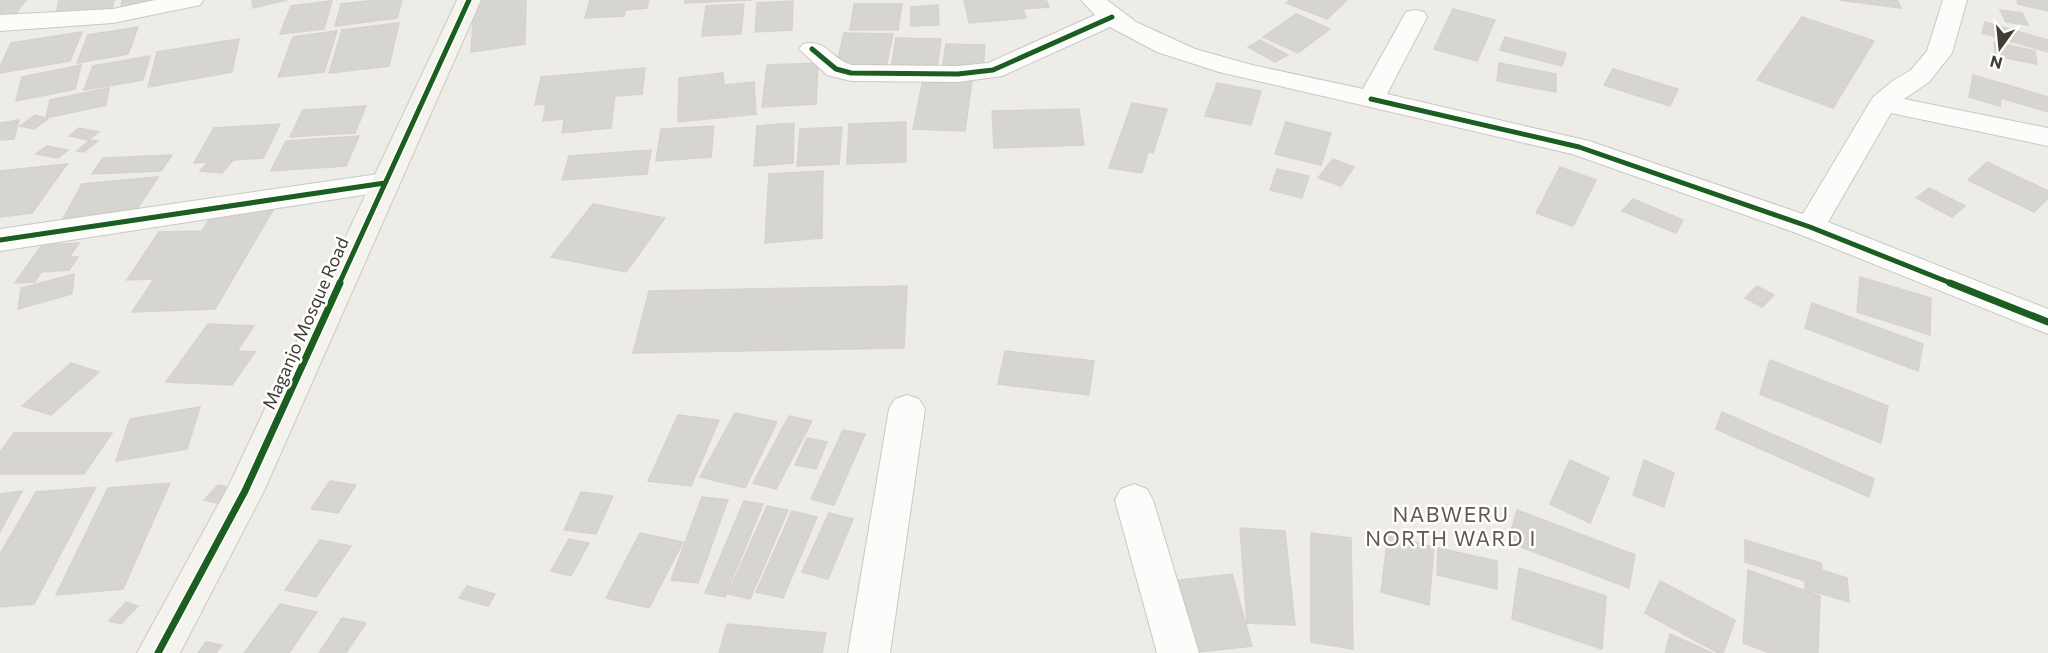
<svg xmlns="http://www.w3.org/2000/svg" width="2048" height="653" viewBox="0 0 2048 653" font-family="Commissioner,sans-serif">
	<rect width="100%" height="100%" fill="#eeece7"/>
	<path fill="#d7d5d0" stroke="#d6d3cd" stroke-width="1.5" d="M0 0H26L14 16 0 17Z
		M59 0H114L112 9 55 20Z
		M122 0H160L121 8Z
		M252 0H287L253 8Z
		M377 0H402L397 18 335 26 341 4Z
		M474 0H526L525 44 471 52Z
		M590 0H649L647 8 625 10 624 16 585 18Z
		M685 0H752L685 3Z
		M964 0H1046L1049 7 1023 9 1026 18 969 23Z
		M1290 0H1347L1327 19 1286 3Z
		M1839 0H1897L1901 8Z
		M2017 0H2048V11L2018 4Z
		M332 1 324 29 280 34 291 6Z
		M793 1 792 30 755 32 757 3Z
		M744 4 741 34 702 36 706 6Z
		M854 4H902L898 30H850Z
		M938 5 939 25 911 26V7Z
		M1453 9 1495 20 1477 61 1434 49Z
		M2000 10 2022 13 2028 25 2006 22Z
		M1296 14 1330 29 1298 53 1263 37Z
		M1802 17 1874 41 1833 108 1757 80Z
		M1985 22 2048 40V52L1982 33Z
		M399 23 389 66 329 73 342 30Z
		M138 27 128 54 77 63 88 35Z
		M337 31 324 72 278 77 293 37Z
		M82 32 70 61 0 73V67L11 43Z
		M844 33 893 34 886 67H836Z
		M1505 37 1566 53 1562 66 1500 50Z
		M896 38 941 39 937 70 891 69Z
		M239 39 232 72 148 87 157 52Z
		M1260 40 1288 55 1275 62 1248 47Z
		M1994 42 2035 51 2037 64 1996 56Z
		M946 44 985 45 983 71 942 70Z
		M150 56 143 80 84 90 93 66Z
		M818 63 816 104 762 107 767 65Z
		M1499 63 1556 74V92L1497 81Z
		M81 65 75 89 16 101 22 77Z
		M645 68 642 94 615 96 611 128 562 133 564 119 543 121 546 104 535 105 541 77Z
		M1613 69 1678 89 1670 106 1604 85Z
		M723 73 724 85 754 82 756 114 678 122 679 78Z
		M1973 75 2048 97V112L2001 98 2000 106 1969 97Z
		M923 79 972 80 965 131 913 129Z
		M1217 83 1261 91 1251 125 1205 116Z
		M109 88 106 105 46 118 50 100Z
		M1132 103 1167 109 1153 153 1148 152 1142 173 1109 168Z
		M366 106 355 133 290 137 303 110Z
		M1079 109 1084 145 994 148 992 111Z
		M35 115 48 119 34 129 20 126Z
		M19 120 14 139 0 140V123Z
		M906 122V162L847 164 849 124Z
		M1286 122 1331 133 1321 165 1275 154Z
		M794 123 793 163 754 166 757 126Z
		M280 124 263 158 194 163 214 128Z
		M714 126 711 157 656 161 661 129Z
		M842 127 839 164 797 166 800 129Z
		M79 128 99 132 88 140 69 136Z
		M359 136 346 166 271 171 286 141Z
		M90 140 98 141 84 152 77 151Z
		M47 146 68 150 58 158 36 154Z
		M651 150 647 174 562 180 569 156Z
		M216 154 237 156 222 173 200 171Z
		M172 155 161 171 92 174 103 158Z
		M1333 159 1354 167 1341 186 1318 178Z
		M1987 162 2048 191V198L2034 212 1968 180Z
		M67 164 32 213 0 217V171Z
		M1560 167 1596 180 1573 226 1536 213Z
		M1277 169 1309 176 1302 198 1270 190Z
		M823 171 822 238 765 243 769 174Z
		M158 177 132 217 59 226 82 184Z
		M1929 188 1965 206 1952 217 1916 198Z
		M1633 199 1683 220 1676 233 1622 211Z
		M593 204 665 218 626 272 551 257Z
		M273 210 215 309 132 312 154 279 127 280 159 232 202 231 214 212Z
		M79 243 69 257H78L69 270 41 272 35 282 15 283 42 245Z
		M74 274 72 294 18 309 21 288Z
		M1860 277 1931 298 1930 335 1857 312Z
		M907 286 904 348 633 353 649 291Z
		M1757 286 1774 295 1762 307 1745 298Z
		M1812 303 1923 344 1918 371 1805 328Z
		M208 324 254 326 237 351 255 352 232 385 166 382Z
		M1005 351 1094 361 1089 395 998 384Z
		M1770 360 1888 406 1881 443 1760 394Z
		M71 363 99 372 51 415 22 406Z
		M200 407 187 449 116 461 130 419Z
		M1722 412 1874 479 1869 497 1716 429Z
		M735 413 777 422 745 488 700 477Z
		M678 415 719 420 691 486 648 481Z
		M789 416 812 421 776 489 753 483Z
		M843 430 865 434 834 505 811 499Z
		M14 433H112L84 474H0V452Z
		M807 438 827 442 816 469 795 465Z
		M1570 460 1609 478 1590 523 1550 504Z
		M1644 460 1674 473 1664 507 1633 495Z
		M330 481 356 485 338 513 311 509Z
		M170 483 123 589 56 595 108 488Z
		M218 485 231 488 217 503 204 500Z
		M96 487 34 604 0 607V554L36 492Z
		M22 491 0 532V494Z
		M581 492 613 496 596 534 564 530Z
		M702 497 728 500 698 583 671 580Z
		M744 501 763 504 725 597 705 593Z
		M767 506 788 510 750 599 728 594Z
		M1517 510 1635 555 1629 588 1508 542Z
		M792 511 817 517 783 598 756 592Z
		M829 513 853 519 828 579 802 572Z
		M1240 528 1285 531 1295 625 1247 623Z
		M640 533 683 542 649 608 606 598Z
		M1311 533 1351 538 1353 649 1311 642Z
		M1388 535 1434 547 1429 605 1381 592Z
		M569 539 589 543 571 576 551 571Z
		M320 540 351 546 316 597 285 590Z
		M1745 540 1821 563 1822 570 1847 578 1849 602 1805 589V581L1745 562Z
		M1438 548 1497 561V589L1437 575Z
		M1519 568 1606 596 1602 649 1512 619Z
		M1748 570 1820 596 1818 653H1770L1743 643Z
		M1232 574 1252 646 1189 653 1171 581Z
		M1660 581 1735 620 1723 653H1718L1645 613Z
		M467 586 495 594 488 606 459 598Z
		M126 602 138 606 121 624 109 621Z
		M280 604 317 612 289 653H244Z
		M342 618 366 623 346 653H319Z
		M727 624 826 633 822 653H719Z
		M1670 634 1712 653H1665Z
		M206 642 222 645 216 653H198Z"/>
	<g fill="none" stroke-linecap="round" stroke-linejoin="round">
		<g stroke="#cac8c3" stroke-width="2">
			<path id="street" d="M155 0H203L200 5 113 23 0 31V15L113 9Z
				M1081 0H1107L1136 22 1195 49 1252 65 1363 89 1406 12 1415 10 1424 12 1427 17 1387 94 1589 141 1803 214 1873 97 1894 80 1911 70 1927 51 1943 0H1967L1952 53 1929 82 1904 99 2048 128V146L1891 113 1828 222 2048 309V334L1799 234 1572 154 1219 72 1157 52 1110 27 1002 76 958 82 851 81 827 75 799 49 803 44C826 38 832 60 852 65L958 66 988 63 1095 15Z
				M385 173 395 176 400 183 395 190 0 251V229Z
				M907 395 919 399 925 409 890 653H848L889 409 895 399Z
				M1134 484 1147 489 1153 500 1199 653H1157L1115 500 1121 489Z"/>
		</g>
		<g stroke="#ccc9bf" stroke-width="2">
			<path id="secondary" d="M457 0H481L264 491 180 653H137L230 483Z"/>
		</g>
		<use href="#street" fill="#fcfcfb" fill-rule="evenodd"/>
		<use href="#secondary" fill="#f5f3ed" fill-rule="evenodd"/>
		<g stroke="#fff" stroke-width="8">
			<path id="cycleway-far1" d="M812 49 836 69 851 73 958 74 993 70 1112 17
				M1371 99 1579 147 1810 227 1953 284
				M0 240 385 183
				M339 284 469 0"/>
		</g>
		<g stroke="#fff" stroke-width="10">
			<path id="cycleway" d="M1950 283 2048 322
				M158 653 245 491 340 283"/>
		</g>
		<use href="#cycleway-far1" stroke="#1b5e20" stroke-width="5"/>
		<use href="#cycleway" stroke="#1b5e20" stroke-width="7"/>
	</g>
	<g text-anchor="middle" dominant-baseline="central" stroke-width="5" stroke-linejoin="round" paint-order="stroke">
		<g font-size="18" fill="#423c34" stroke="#fff">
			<text transform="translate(305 323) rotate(-66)">Maganjo Mosque Road</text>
		</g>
		<g font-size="21" letter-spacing="1.5" fill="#645a4c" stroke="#fff">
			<text x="1451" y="513">NABWERU<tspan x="1451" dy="24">NORTH WARD I</tspan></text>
		</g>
	</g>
	<g transform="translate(2000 48) rotate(195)" stroke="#ffffff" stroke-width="4.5" paint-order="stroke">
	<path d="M0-4.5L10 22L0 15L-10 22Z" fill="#423c34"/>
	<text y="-9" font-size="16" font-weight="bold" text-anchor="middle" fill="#423c34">N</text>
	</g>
</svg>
